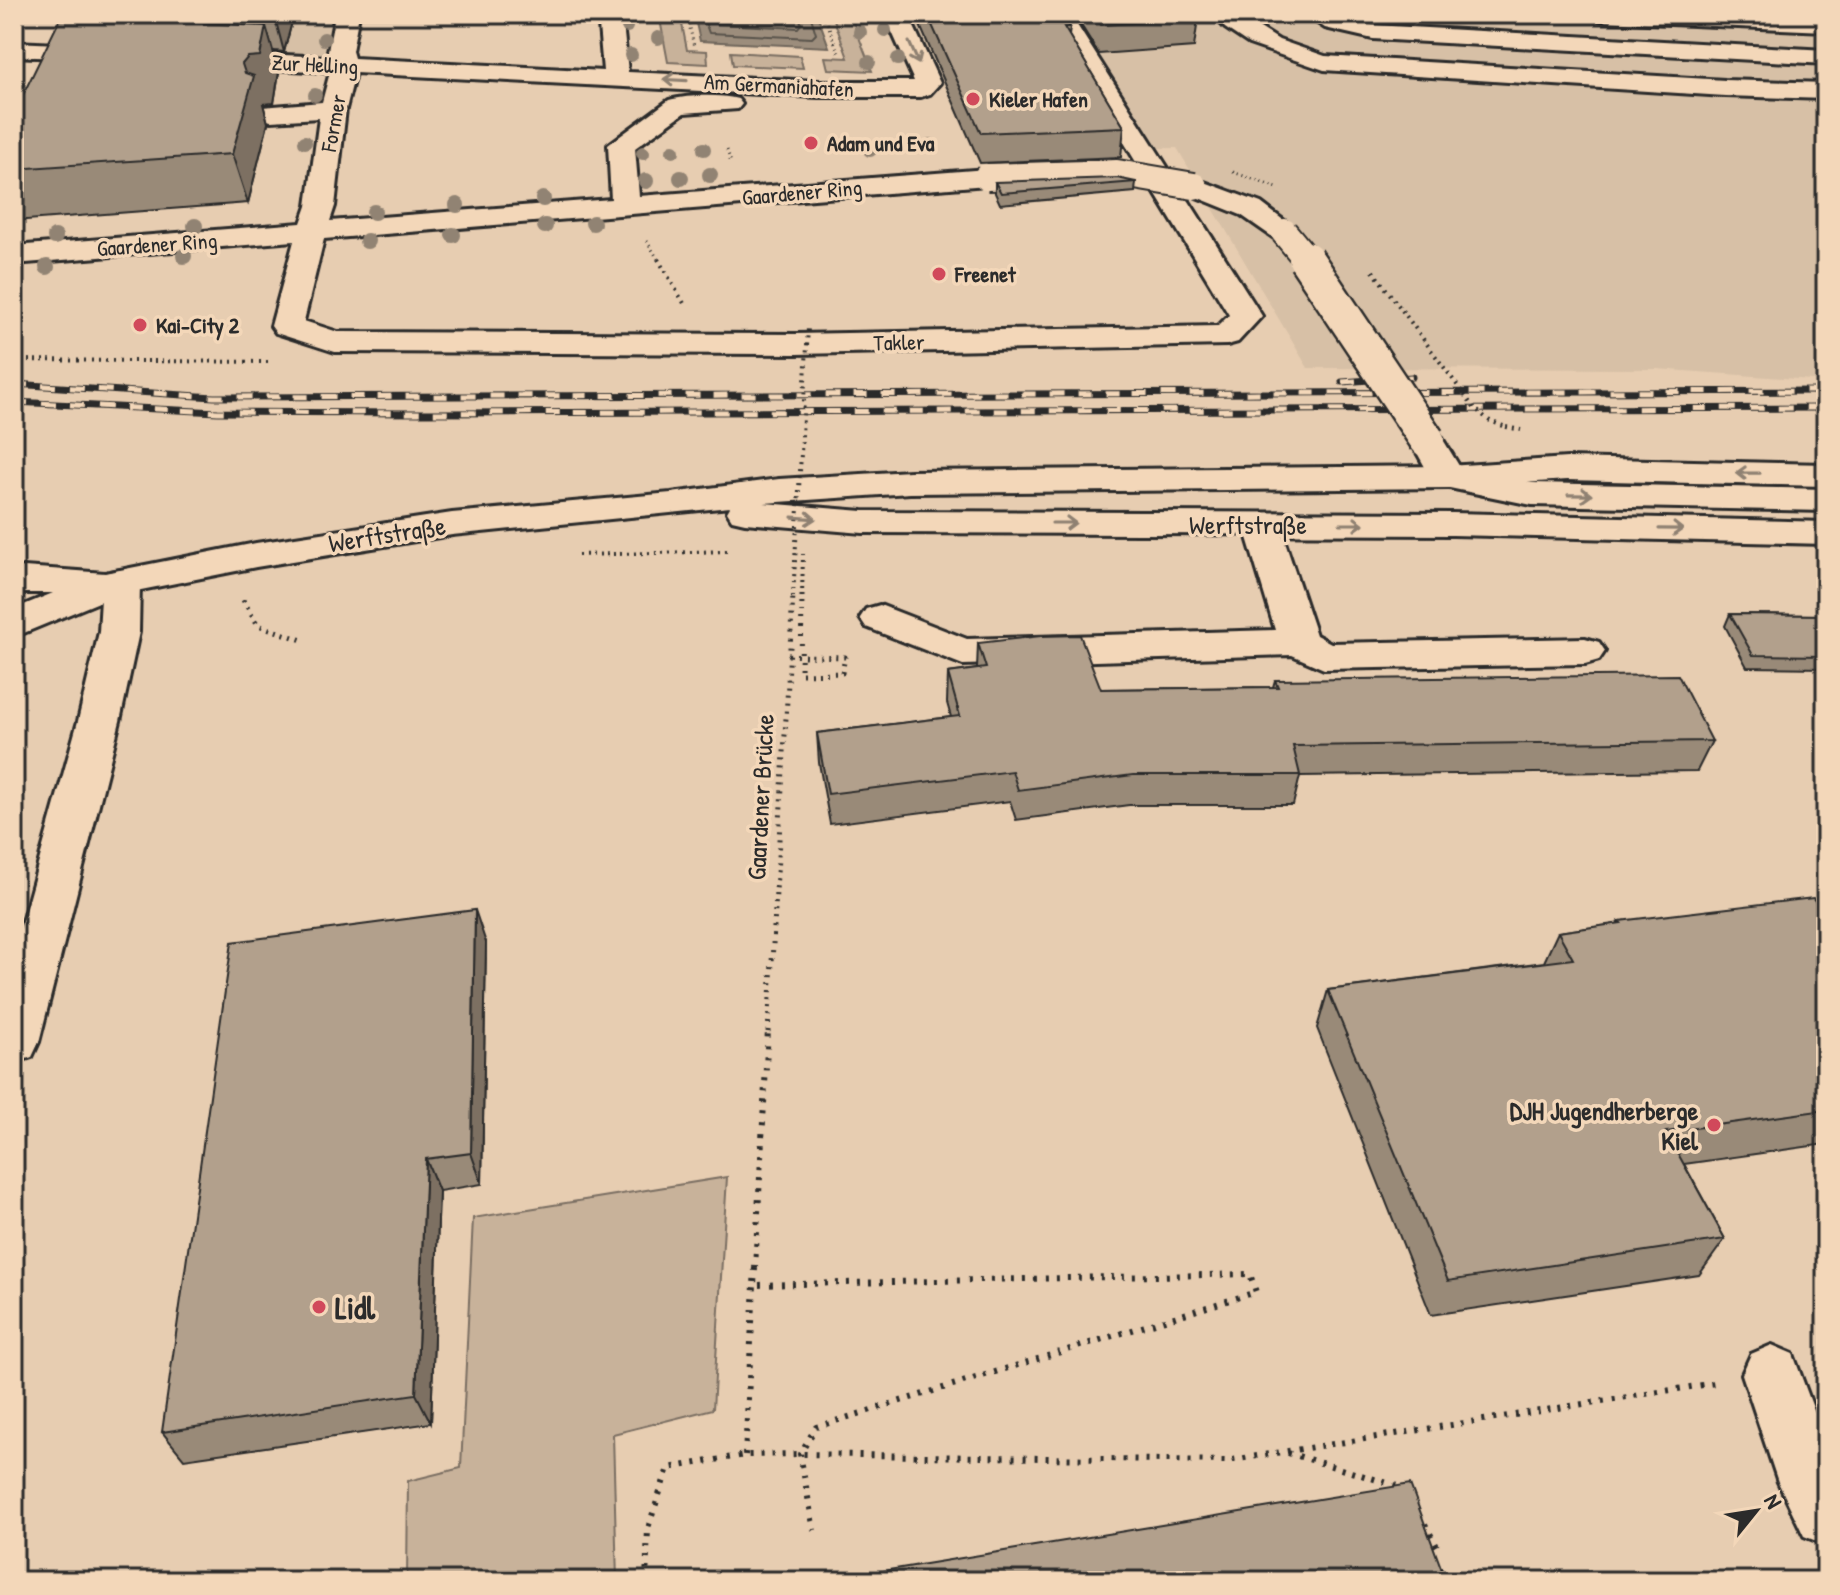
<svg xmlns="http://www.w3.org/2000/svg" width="1840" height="1595" viewBox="0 0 1840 1595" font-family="'Patrick Hand',sans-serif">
	<rect width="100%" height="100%" fill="#e7cdb1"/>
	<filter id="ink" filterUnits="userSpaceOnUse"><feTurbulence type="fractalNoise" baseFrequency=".0125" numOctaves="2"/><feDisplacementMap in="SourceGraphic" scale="16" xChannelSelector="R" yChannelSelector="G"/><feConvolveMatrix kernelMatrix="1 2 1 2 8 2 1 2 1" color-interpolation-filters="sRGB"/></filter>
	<g filter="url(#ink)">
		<path fill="#d7c0a6" d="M88 14H332L324 57 75 41Z
			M911 14H1826V381L1656 369 1308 368 1177 148 973 147Z"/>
		<path fill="#c8b29a" stroke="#7a6e62" stroke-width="2" d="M659 14H680L687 50 707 51 708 64 668 62Z
			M832 14H850L872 71 828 69 825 57 848 58Z
			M731 52 800 56 803 68 733 65Z
			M727 1177 713 1409 613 1434 617 1581H407L408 1481 461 1468 473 1218Z"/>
		<path fill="#9c8d7b" stroke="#6f665b" stroke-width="2" d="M694 14H817L829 47 700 41Z"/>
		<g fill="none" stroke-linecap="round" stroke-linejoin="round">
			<path stroke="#58524b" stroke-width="2" d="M702 14 709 33 812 38 816 34 810 14
				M713 14 717 24 798 28 801 24 800 14"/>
			<g stroke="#2b2b2b" stroke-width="6">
				<path id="minor" d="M335 14H359L352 51 354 58 603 71 598 14H622L628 72 818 81H914L884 14H908L940 83 930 94 921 97H818L355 73 346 109 335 206 330 221 611 199 608 145 669 100C689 95 718 94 738 99L742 104 738 109 684 113 635 148 639 196 987 169 997 171 1001 177 997 183 987 185 324 239 304 321 338 332 796 334 1218 326 1229 315 1046 14H1070L1262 316 1238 342 1227 345 796 354 335 352 276 333 271 326 294 241 14 264V246L301 223 307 206 319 118 271 121 262 119 258 113 262 107 322 102 330 72 216 66 207 64 204 59 207 54 216 52 329 57 328 51Z
					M1212 14H1238L1279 40 1325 56 1725 80 1826 83V99L1725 96 1324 70 1249 44 1225 28Z
					M1304 14H1334L1373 25 1826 50V64L1373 39 1325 28Z
					M1590 14 1826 17V31L1602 21 1594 19Z
					M14 42 103 46 112 48 115 53 112 58 103 60 14 56Z
					M1194 178 1261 203 1299 232 1294 238 1284 241 1274 238 1241 215 1184 192 1180 186 1184 180Z
					M1427 430 1439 433 1461 469 1532 483 1826 489V511L1532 505 1435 485 1410 440 1415 433Z
					M1261 513 1274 516 1279 524 1316 635 1331 643 1585 638 1599 642 1605 651 1599 660 1585 664 1324 669 1292 655 963 665 866 627 860 618 866 609 880 605 967 639 1275 630 1243 524 1248 516Z
					M121 570 135 573 140 582 139 632 120 721 39 1042 32 1057 14 1063V951L78 721 99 632 102 582 107 573Z
					M1772 1345 1793 1354 1826 1443V1545L1804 1536 1778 1482 1742 1374 1751 1354Z"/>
			</g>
			<g stroke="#2b2b2b" stroke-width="6">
				<path id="major" d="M1567 458 1826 464V486L1567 480 1448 488 910 493 764 503 863 511 1453 513 1826 522V544L1453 535 863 533 745 523 732 520 727 512 730 507 452 535 256 567 116 595 14 637V609L53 593H14V569L24 567 105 573 256 543 452 513 671 493 779 479 910 471 1448 466Z"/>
			</g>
			<path stroke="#2b2b2b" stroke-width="3" stroke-dasharray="1 4" stroke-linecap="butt" d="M687 14 694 47
				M824 14 839 54
				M727 150 731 163
				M647 241 659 261"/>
			<path stroke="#2b2b2b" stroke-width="4" stroke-dasharray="2 5" stroke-linecap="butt" d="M658 259 685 305
				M14 360 269 362
				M1506 427 1521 430
				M578 555 728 551
				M802 597 803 554"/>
			<path stroke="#2b2b2b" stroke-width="5" stroke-dasharray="2 6" stroke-linecap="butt" d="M802 595 801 674 842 673 845 657 806 656
				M243 600 258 625 302 640"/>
			<path stroke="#2b2b2b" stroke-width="6" stroke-dasharray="3 8" stroke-linecap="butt" d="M755 1268 754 1285 1250 1274 1256 1292 816 1427 800 1454 814 1530
				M1288 1453 1404 1488
				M745 1455 754 1285
				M1425 1524 1440 1552
				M646 1581 648 1528 668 1468 745 1455 800 1454 1226 1461 1715 1383"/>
			<use href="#minor" fill="#f3d7b9" fill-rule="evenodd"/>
			<use href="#major" fill="#f3d7b9" fill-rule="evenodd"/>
			<g stroke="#2b2b2b" stroke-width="7">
				<path id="rail" d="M1342 382 1412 377
					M14 384 214 397 1826 391
					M14 402 218 412 421 413 1826 408"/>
			</g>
			<use href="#rail" stroke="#f3d7b9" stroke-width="5" stroke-dasharray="14" stroke-linecap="butt"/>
			<g stroke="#2b2b2b" stroke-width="30" stroke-linecap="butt">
				<path id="minor-bridge-far1" d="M987 177 1117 173 1194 186
					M1284 232 1308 261"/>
			</g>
			<g stroke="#2b2b2b" stroke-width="39" stroke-linecap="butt">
				<path id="minor-bridge" d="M1306 259 1427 440"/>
			</g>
			<path stroke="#2b2b2b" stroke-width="3" stroke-dasharray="1 4" stroke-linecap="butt" d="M1233 172 1280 189"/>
			<path stroke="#2b2b2b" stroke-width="4" stroke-dasharray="2 5" stroke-linecap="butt" d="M1373 271 1474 408 1490 421 1506 427
				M793 597 808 328"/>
			<path stroke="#2b2b2b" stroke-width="5" stroke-dasharray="2 6" stroke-linecap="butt" d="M788 655 806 656
				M768 1032 793 595"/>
			<path stroke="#2b2b2b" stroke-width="6" stroke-dasharray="3 8" stroke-linecap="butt" d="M755 1268 768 1030"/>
			<use href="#minor-bridge-far1" stroke="#f3d7b9" stroke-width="26"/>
			<use href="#minor-bridge" stroke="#f3d7b9" stroke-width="34"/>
		</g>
		<g fill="#918373">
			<circle cx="627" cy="27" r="6"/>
			<circle cx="885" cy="30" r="7"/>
			<circle cx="860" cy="32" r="7"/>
			<circle cx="658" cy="38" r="7"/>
			<circle cx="324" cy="39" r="7"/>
			<circle cx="631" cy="55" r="7"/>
			<circle cx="898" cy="59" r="7"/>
			<circle cx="869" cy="62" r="7"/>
			<circle cx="315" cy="95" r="7"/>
			<circle cx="305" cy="142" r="7"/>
			<circle cx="930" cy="145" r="7"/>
			<circle cx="901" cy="147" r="7"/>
			<circle cx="704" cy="149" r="7"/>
			<circle cx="870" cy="150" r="7"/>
			<circle cx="673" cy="151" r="7"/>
			<circle cx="643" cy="153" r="7"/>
			<circle cx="710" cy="175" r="8"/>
			<circle cx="681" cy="178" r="8"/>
			<circle cx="646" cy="181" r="8"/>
			<circle cx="543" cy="199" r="8"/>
			<circle cx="457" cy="205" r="8"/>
			<circle cx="374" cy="212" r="8"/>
			<circle cx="593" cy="223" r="8"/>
			<circle cx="195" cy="226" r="8"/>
			<circle cx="545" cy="226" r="8"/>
			<circle cx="453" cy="235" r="8"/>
			<circle cx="55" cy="237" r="8"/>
			<circle cx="367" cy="241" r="8"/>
			<circle cx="184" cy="256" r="8"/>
			<circle cx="47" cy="267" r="8"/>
		</g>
		<path fill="#998a78" stroke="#2b2b2b" stroke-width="2" d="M77 14H294L284 52 273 51 279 72 274 103 263 104 268 123 248 203 14 221V113L78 17Z
			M915 14H1062L1070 27 1069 36 1124 127 1121 157 980 163Z
			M1074 14H1194L1198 19 1194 47 1099 54Z
			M995 182H1136L1135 192 1000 204 995 193Z
			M1730 614 1826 615V668L1747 667 1725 626Z
			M978 643 1101 689 1273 687 1275 680 1712 741 1697 771 1300 776 1293 805H1129L1016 820 1010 801 830 824 819 763 817 733 951 717 947 703 948 673 977 669Z
			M1826 917V1144L1684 1164 1725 1239 1699 1275 1431 1315 1317 1028 1328 990 1544 962 1558 932 1617 924 1619 921Z
			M486 943 482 1184 439 1191 431 1423 184 1459 162 1432Z"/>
		<path fill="#7d7062" stroke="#2b2b2b" stroke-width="2" d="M274 14H294L284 52Z
			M266 26 279 72 274 103 263 104 268 123 248 203 232 154 242 64Z
			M475 910 486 943 482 1184 471 1153Z
			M426 1159 439 1191 431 1423 416 1394Z"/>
		<path fill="#b2a08c" stroke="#2b2b2b" stroke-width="2" d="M927 14H1062L1070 27H1064L1124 127 981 133Z
			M1094 14H1194L1198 19 1101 25Z
			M61 17 266 26 260 56 248 57 242 64 245 73 254 76 232 154 14 169V113Z
			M1117 178 1136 182 1001 193 995 182Z
			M1730 614 1826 615V656L1753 655Z
			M1080 635 1101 689 1278 687 1275 680 1678 675 1712 741 1293 746 1300 775H1133L1018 790 1012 771 828 794 817 733 960 716 948 673 986 668 978 643 1041 636Z
			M1813 898 1826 917V1110L1666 1132 1725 1239 1448 1281 1328 990 1573 959 1558 932 1621 923 1619 921Z
			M475 910 471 1153 426 1159 416 1394 162 1432 232 942Z
			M1410 1484 1446 1581H822Z"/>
		<defs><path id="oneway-shaft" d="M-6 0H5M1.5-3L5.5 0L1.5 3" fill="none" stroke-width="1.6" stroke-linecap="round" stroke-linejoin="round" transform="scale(2)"/></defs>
		<g stroke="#8f8172">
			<use href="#oneway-shaft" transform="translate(914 53) rotate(66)"/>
			<use href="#oneway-shaft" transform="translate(675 80) rotate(-177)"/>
			<use href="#oneway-shaft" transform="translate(1748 473) rotate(-179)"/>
			<use href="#oneway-shaft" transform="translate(1580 495) rotate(1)"/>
			<use href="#oneway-shaft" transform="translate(804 518) rotate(4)"/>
			<use href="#oneway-shaft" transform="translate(1064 523)"/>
			<use href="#oneway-shaft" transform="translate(1352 524)"/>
			<use href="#oneway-shaft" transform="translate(1671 529) rotate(1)"/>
		</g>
	</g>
	<g fill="#d1495b" stroke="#f3d7b9" stroke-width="3">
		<circle cx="973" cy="99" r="8"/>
		<circle cx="811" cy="143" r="8"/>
		<circle cx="939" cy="274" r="8"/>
		<circle cx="140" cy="325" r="8"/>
		<circle cx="1714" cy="1125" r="8"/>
		<circle cx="319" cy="1307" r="8"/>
	</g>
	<g text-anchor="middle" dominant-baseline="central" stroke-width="7" stroke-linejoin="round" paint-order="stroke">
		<g font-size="22" fill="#2b2b2b" stroke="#f3d7b9">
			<text transform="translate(315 64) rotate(3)">Zur Helling</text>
			<text transform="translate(779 85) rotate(3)">Am Germaniahafen</text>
			<text transform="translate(333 123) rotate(-80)">Former</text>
			<text transform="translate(802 192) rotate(-5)">Gaardener Ring</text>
			<text transform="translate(157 244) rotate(-4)">Gaardener Ring</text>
			<text transform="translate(899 342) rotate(-1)">Takler</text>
		</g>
		<g font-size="22" font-weight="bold" fill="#2b2b2b" stroke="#f3d7b9" text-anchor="start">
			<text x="989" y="99">Kieler Hafen</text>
			<text x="827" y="143">Adam und Eva</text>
			<text x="955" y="274">Freenet</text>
			<text x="156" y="325">Kai-City 2</text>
		</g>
		<g font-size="26" fill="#2b2b2b" stroke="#f3d7b9">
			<text x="1248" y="524">Werftstraße</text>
			<text transform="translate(387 534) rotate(-9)">Werftstraße</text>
			<text transform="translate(760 797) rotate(-87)">Gaardener Brücke</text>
		</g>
		<g font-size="26" font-weight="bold" fill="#2b2b2b" stroke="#f3d7b9" text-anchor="end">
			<text x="1698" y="1110">DJH Jugendherberge<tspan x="1698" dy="30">Kiel</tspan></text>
		</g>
		<g font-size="32" font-weight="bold" fill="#2b2b2b" stroke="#f3d7b9" text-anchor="start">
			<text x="335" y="1307">Lidl</text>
		</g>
	</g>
	<rect width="1840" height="1595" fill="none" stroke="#f3d7b9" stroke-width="48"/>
	<rect x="24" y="24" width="1792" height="1547" fill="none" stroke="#2b2b2b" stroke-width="3" filter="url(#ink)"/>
	<g transform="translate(1756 1511) rotate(60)" stroke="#f3d7b9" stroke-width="6" paint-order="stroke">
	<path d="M0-6L14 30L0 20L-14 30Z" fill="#2b2b2b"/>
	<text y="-12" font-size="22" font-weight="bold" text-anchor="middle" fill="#2b2b2b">N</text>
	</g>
</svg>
